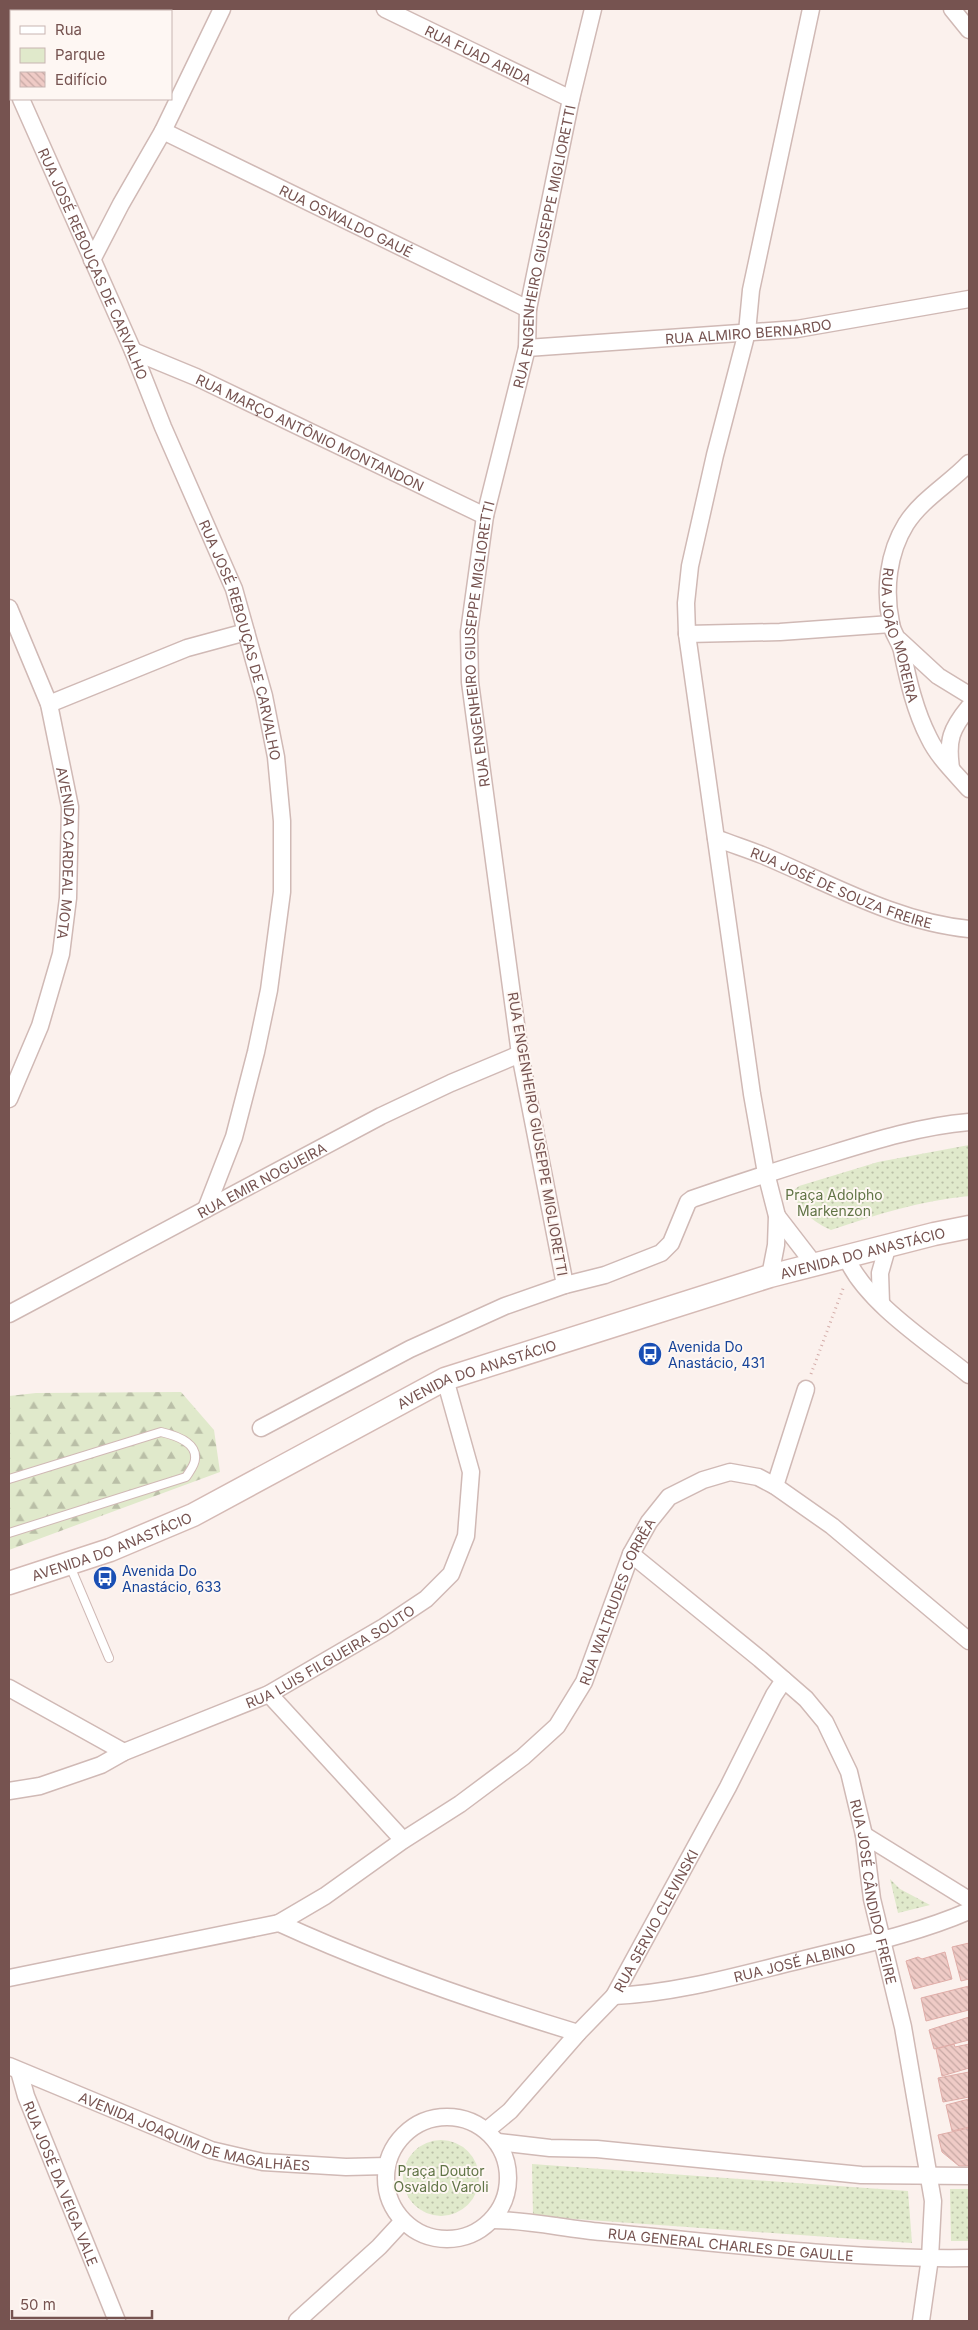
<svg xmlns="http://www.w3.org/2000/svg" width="978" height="2330" viewBox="0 0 978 2330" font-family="Inter,sans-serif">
	<defs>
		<pattern id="green-dots" width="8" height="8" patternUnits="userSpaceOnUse" patternTransform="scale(1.25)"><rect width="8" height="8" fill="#e0e9cb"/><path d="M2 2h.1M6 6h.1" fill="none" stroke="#babfa7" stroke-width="1.8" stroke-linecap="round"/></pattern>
		<pattern id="forest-firs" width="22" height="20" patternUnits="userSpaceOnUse" patternTransform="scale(1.25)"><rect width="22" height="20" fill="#e0e9cb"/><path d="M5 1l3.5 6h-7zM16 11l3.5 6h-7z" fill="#babfa7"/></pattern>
		<pattern id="building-back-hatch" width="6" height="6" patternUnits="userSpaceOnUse" patternTransform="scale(1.25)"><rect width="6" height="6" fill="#efcbc6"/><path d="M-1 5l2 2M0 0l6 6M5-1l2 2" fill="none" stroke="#c6a7a3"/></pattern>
	</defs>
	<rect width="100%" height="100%" fill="#fbf1ed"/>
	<path fill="url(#green-dots)" d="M969 1145V1196C919 1201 878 1214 831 1230 815 1223 794 1208 794 1190L799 1186 878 1162Z
		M890 1879 900 1889 930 1905 898 1913Z
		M403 2178a38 38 0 1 1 76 0a38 38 0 1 1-76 0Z
		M532 2164 908 2191 912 2243 533 2216Z
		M950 2189H969V2241H951Z"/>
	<path fill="url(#forest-firs)" d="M181 1392 214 1430 220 1472 9 1550V1396L36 1393Z"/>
	<path fill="url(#building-back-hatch)" stroke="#e0ada8" d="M969 1943V1979L961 1981 952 1947Z
		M945 1952 952 1979 914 1989 906 1961 918 1957 922 1959Z
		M969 1986V2010L926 2021 921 1998Z
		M969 2017V2040L934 2049 929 2030Z
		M954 2044 955 2047 969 2044V2068L942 2076 936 2049Z
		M969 2072V2097L943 2102 938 2078Z
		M969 2099V2127L952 2131 946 2105Z
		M969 2128V2163L968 2166H959L942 2152 938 2135Z"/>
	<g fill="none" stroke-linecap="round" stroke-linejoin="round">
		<g stroke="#d0b9b5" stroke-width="10">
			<path id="service" d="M9 1479 161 1432C174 1435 197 1442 195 1459 195 1465 189 1472 186 1477L9 1533
				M70 1566 109 1658"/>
		</g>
		<g stroke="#d0b9b5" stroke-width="19">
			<g id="minor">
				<path id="s1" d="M385 9 571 99"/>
				<path d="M952 9 969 30"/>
				<path d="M9 72 11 78"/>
				<path id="s2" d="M21 99 133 351 163 427 234 589 264 696 276 757 282 821V892L269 990 256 1052 234 1137 206 1209"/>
				<path id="s3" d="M163 131 528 309"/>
				<path d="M92 260 121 204 163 131 222 9"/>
				<path id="s4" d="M527 348 797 329 969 299"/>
				<path id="s5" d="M133 351 196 377 485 516"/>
				<path id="s6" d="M969 463C949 484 922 499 906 524 888 553 884 590 891 623 892 633 900 641 902 651 908 680 915 711 929 738 938 757 955 773 969 789"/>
				<path id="s7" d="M9 608 49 704 70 807 68 898 61 954 40 1026 9 1099"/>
				<path d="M687 634 780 632 891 624"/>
				<path d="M899 640 938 676 969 695"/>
				<path d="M49 704 187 648 246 632"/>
				<path d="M951 768C947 740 951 729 969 707"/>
				<path id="s8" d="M716 838C731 844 747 849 762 855 829 883 896 922 969 929"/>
				<path d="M777 1216 814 1264"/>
				<path d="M846 1256C863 1301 932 1345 969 1375"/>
				<path d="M770 1276 776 1245 777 1216 766 1173 752 1094 687 634 686 603 690 566 715 455 747 332 751 290 811 9"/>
				<path id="s9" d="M565 1285 520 1054 470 682 469 632 485 516 527 348 528 309 571 99 593 9"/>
				<path d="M881 1303 880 1273 888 1245"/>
				<path id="s10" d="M9 1314 381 1116 451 1083 520 1054"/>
				<path d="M261 1428 410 1349 505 1306 565 1285 605 1275 661 1253 671 1243 688 1202 692 1199C738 1183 784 1168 831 1154 876 1140 922 1126 969 1122"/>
				<path d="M775 1486 806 1389"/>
				<path id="s11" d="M631 1554 760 1659 806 1699 825 1722 849 1772 864 1835 872 1899 903 2027 933 2201 930 2258 921 2321"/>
				<path d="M9 1688 124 1752"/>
				<path d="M269 1694 403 1840"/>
				<path id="s12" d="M9 1791 40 1786 101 1765 124 1752 269 1694 384 1627 426 1599 451 1574 466 1536 471 1472 445 1379"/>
				<path d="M864 1835 969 1900"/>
				<path id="s13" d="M279 1923 325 1896 402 1841 460 1804 523 1757 557 1726 584 1682 631 1554 649 1522 669 1497 703 1480 730 1472 758 1477 775 1486 832 1526 969 1641"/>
				<path d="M9 1978 279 1923C375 1967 476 2002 578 2033"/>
				<path id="s14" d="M614 1996C679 1993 739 1975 801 1960 857 1946 916 1934 969 1911"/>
				<path id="s15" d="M9 2066 211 2150 263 2162 346 2167 387 2166"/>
				<path id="s16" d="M19 2071 26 2096 117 2321"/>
				<circle cx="447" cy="2178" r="61"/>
				<path id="s17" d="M487 2130 510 2111 578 2033 614 1996 728 1787 774 1695 784 1680"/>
				<path d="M498 2142 550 2148 597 2149 861 2175 969 2176"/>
				<path id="s18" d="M493 2220C529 2220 566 2229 602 2232 724 2243 847 2260 969 2258"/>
				<path d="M297 2321 379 2247 403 2221"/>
			</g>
		</g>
		<g stroke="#d5bab5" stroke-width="25">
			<g id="secondary">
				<path id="s19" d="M9 1583 110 1550 193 1515 445 1379 770 1276 934 1234 969 1227"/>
			</g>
		</g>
		<path stroke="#d4ada9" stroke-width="3" stroke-dasharray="1 4" stroke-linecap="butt" d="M811 1374 844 1286"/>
		<use href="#service" stroke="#fff" stroke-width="8"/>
		<use href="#minor" stroke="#fff" stroke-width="16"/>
		<use href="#secondary" stroke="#fff" stroke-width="22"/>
	</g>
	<defs>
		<g id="bus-disc" transform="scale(1.25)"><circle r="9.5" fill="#1a4fb4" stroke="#fef7f3"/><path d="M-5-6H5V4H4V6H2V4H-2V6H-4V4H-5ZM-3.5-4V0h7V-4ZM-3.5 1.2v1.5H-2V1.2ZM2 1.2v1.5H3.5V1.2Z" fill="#fff"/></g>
	</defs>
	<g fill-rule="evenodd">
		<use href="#bus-disc" x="650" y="1354"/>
		<use href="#bus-disc" x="105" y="1578"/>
	</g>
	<g text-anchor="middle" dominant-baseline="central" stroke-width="4" stroke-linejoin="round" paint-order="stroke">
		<g font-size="14" fill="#765350" stroke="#fef7f3">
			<text stroke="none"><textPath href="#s1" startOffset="104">RUA FUAD ARIDA</textPath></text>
			<text stroke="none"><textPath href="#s3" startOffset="204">RUA OSWALDO GAUÉ</textPath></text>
			<text stroke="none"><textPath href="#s9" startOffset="1054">RUA ENGENHEIRO GIUSEPPE MIGLIORETTI</textPath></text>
			<text stroke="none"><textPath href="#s2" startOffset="180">RUA JOSÉ REBOUÇAS DE CARVALHO</textPath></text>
			<text stroke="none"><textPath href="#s4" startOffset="222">RUA ALMIRO BERNARDO</textPath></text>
			<text stroke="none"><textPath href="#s5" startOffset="195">RUA MARÇO ANTÔNIO MONTANDON</textPath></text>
			<text stroke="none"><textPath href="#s6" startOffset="204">RUA JOÃO MOREIRA</textPath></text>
			<text stroke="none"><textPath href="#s2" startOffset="585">RUA JOSÉ REBOUÇAS DE CARVALHO</textPath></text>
			<text stroke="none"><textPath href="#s9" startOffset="649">RUA ENGENHEIRO GIUSEPPE MIGLIORETTI</textPath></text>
			<text stroke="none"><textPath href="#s7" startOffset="255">AVENIDA CARDEAL MOTA</textPath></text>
			<text stroke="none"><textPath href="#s8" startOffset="135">RUA JOSÉ DE SOUZA FREIRE</textPath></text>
			<text transform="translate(538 1134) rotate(80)">RUA ENGENHEIRO GIUSEPPE MIGLIORETTI</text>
			<text stroke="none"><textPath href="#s10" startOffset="286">RUA EMIR NOGUEIRA</textPath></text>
			<text stroke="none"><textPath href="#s19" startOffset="919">AVENIDA DO ANASTÁCIO</textPath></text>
			<text stroke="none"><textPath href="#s19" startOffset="514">AVENIDA DO ANASTÁCIO</textPath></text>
			<text stroke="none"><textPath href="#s19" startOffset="109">AVENIDA DO ANASTÁCIO</textPath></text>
			<text stroke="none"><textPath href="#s13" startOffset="480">RUA WALTRUDES CORRÊA</textPath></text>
			<text stroke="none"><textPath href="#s12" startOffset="350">RUA LUIS FILGUEIRA SOUTO</textPath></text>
			<text stroke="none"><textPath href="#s11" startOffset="435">RUA JOSÉ CÂNDIDO FREIRE</textPath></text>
			<text stroke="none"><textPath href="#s17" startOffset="271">RUA SERVIO CLEVINSKI</textPath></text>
			<text stroke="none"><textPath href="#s14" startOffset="184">RUA JOSÉ ALBINO</textPath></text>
			<text stroke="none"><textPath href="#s15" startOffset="198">AVENIDA JOAQUIM DE MAGALHÃES</textPath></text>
			<text stroke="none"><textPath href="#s16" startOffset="120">RUA JOSÉ DA VEIGA VALE</textPath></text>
			<text stroke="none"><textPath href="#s18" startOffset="239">RUA GENERAL CHARLES DE GAULLE</textPath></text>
		</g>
		<g font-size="14" fill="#617446" stroke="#fef7f3">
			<text x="834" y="1194">Praça Adolpho<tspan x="834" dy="16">Markenzon</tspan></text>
			<text x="441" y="2170">Praça Doutor<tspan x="441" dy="16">Osvaldo Varoli</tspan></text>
		</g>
		<g font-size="14" fill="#164399" stroke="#fef7f3" text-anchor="start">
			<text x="668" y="1346">Avenida Do<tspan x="668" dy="16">Anastácio, 431</tspan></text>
			<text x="122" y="1570">Avenida Do<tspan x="122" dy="16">Anastácio, 633</tspan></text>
		</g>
	</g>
	<rect width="978" height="2330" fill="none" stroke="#765350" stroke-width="20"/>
	<rect x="10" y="10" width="162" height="90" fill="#fef7f3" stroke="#c8b5b2"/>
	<rect x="20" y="26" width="25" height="8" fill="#ffffff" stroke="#c8b5b2"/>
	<text x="55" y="35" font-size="15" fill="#765350">Rua</text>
	<rect x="20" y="48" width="25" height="15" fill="#e0e9cb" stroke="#c8b5b2"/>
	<text x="55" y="60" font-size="15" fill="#765350">Parque</text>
	<rect x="20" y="72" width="25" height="15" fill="url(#building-back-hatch)" stroke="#c8b5b2"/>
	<text x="55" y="85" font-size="15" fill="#765350">Edifício</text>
	<path d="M12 2310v8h140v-8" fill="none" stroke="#765350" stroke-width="2.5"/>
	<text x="20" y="2310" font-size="15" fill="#765350" stroke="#fef7f3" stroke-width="4" paint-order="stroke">50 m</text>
</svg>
